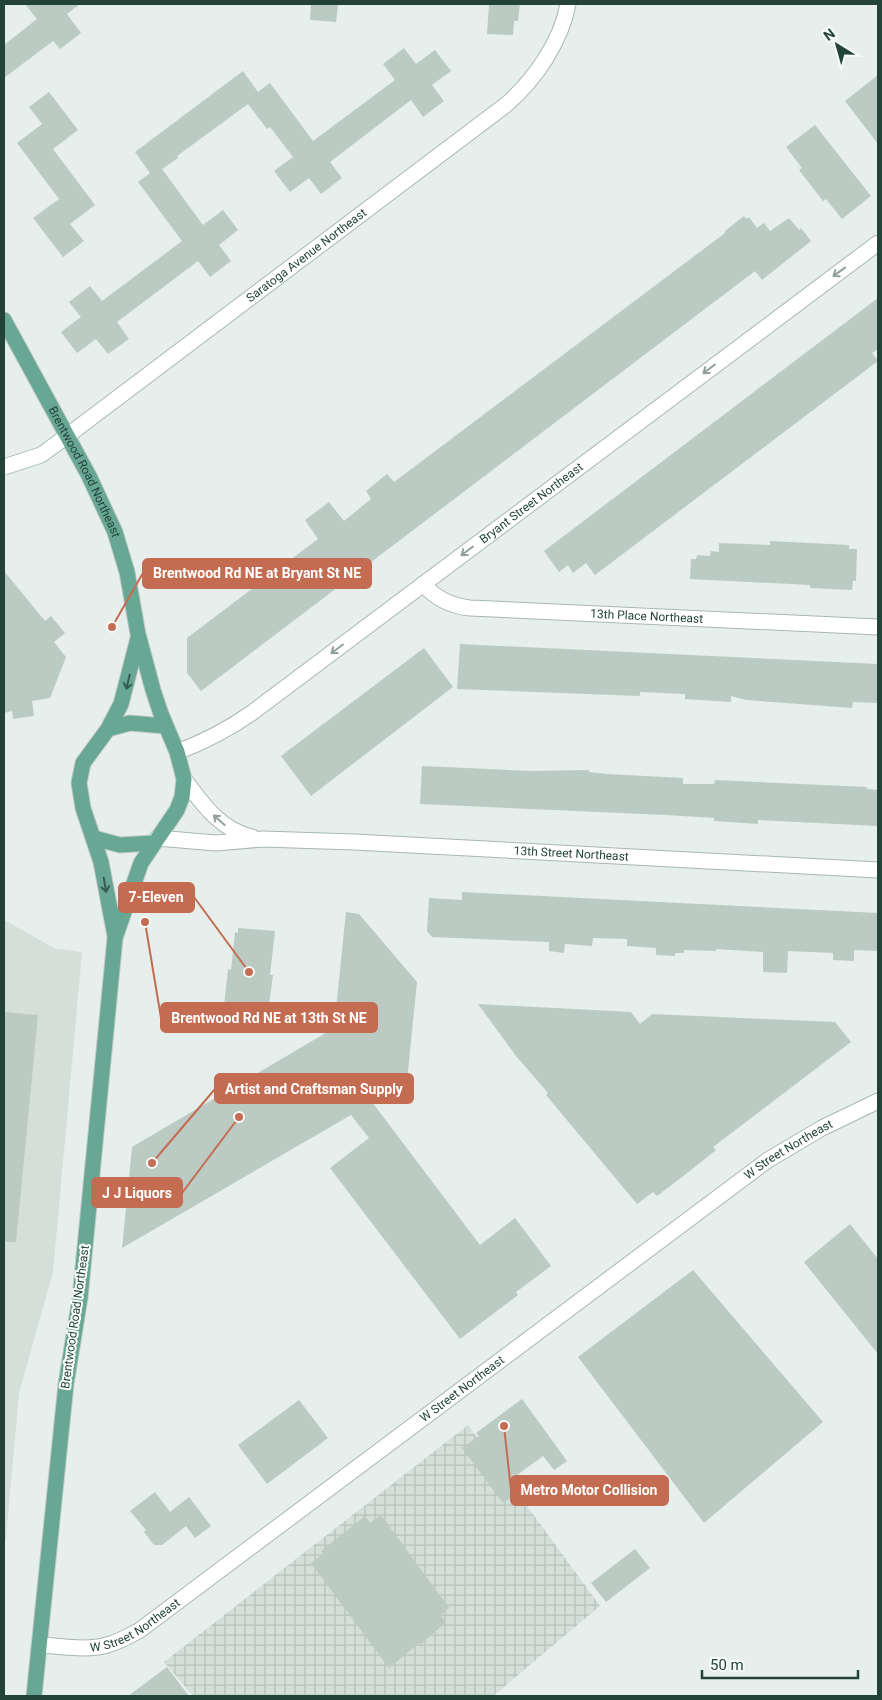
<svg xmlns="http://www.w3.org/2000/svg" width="882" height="1700" viewBox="0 0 882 1700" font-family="Roboto,sans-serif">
	<defs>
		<pattern id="industrial-grid" width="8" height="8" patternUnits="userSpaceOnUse" patternTransform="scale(1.25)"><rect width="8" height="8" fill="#d4dfd9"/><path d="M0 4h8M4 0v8" fill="none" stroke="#b6c1bb"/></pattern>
	</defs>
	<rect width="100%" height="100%" fill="#e6efeb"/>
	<path fill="#d4dfd9" d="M4 920 56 949 82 952 53 1272 19 1393 6 1538 4 1548Z"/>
	<path fill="url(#industrial-grid)" d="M468 1425 600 1606 493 1696H193L164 1662Z"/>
	<path fill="#bbcac3" d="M25 4H80L67 14 81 33 60 49 53 41 4 78V45L37 19Z
		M311 4H338L336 22 310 20Z
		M489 4H520L518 21H514L513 35 487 34Z
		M404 48 416 64 435 50 451 71 432 85 444 101 423 117 411 100 330 162 342 178 321 194 309 178 290 192 274 171 293 157 270 127 267 129 248 104 177 156 178 158 162 169 203 225 223 210 238 230 219 245 231 261 210 277 198 261 117 322 129 339 108 354 96 339 77 353 61 332 81 317 69 302 90 286 102 301 182 241 138 182 150 173 135 152 243 71 258 92 270 83 313 141 395 80 383 64Z
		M878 75V144L845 101Z
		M49 92 78 130 53 149 95 205 70 224 84 241 63 257 33 218 59 199 17 143 42 124 29 107Z
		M815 125 871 196 842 219 826 199 823 201 799 170 802 168 786 147Z
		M744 216 747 219 749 217 757 228 764 223 770 231 789 218 799 230 801 228 811 241 762 280 755 271 201 691 187 673V638L318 539 305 520 329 502 344 521 371 499 366 491 387 474 394 482 725 233V231Z
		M878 298V349L872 353 878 361 595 575 586 563 573 573 568 565 559 572 544 551Z
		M770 541 849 545V549H857L856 581H853L852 590 810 588V585L690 579 691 559H696L697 555 710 556 711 551 719 552V543L770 545Z
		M4 571 45 621 51 616 65 633 54 642 66 657 50 698 32 701 34 716 13 719 12 711 4 713Z
		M460 644 878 664V703L853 702 852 708 746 700 731 696V702L685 699V694L640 692V696L457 689Z
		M424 648 453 687 311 796 281 756Z
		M422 766 531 771 589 770V772L607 774 683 778V784H714L715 780 867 787V789L878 790V826L758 820V824L714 821V818L666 815 420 804Z
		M462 892 878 913V951L854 950V961L833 960V953L788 951 787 973 763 972V952L716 949V951L684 950V953H675V956L656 955V948L627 946V939L593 938 592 946 565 944 564 953 549 951V942L432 937 427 931 429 898 462 900Z
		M346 912 359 914 417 982 407 1081 372 1102 480 1245 515 1218 551 1266 516 1292 518 1295 460 1339 330 1168 369 1138 351 1115 122 1248 132 1147 334 1028Z
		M238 928 275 931 270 975H273L267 1020 223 1015 228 969 231 970 235 932 238 933Z
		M478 1004 631 1012 640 1024 652 1014 835 1022 851 1042 713 1147 716 1150 686 1174 657 1196 653 1192 637 1204 546 1095 548 1093 516 1056Z
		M4 1012 38 1015 16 1242H4Z
		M850 1224 878 1259V1354L804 1262Z
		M693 1270 823 1422 704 1523 578 1357Z
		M522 1399 567 1461 554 1470 543 1456 509 1481 518 1492 503 1503 462 1448 479 1436 476 1433Z
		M299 1400 328 1438 267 1484 238 1445Z
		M155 1492 170 1512 189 1497 211 1526 195 1538 186 1526 162 1545H154L144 1532 146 1530 130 1511Z
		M381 1515 449 1608 440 1615 446 1622 420 1645 419 1643 389 1668 311 1563 323 1554 321 1551 365 1516 370 1523Z
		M635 1549 650 1568 606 1602 591 1583Z
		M167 1667 189 1696H128Z"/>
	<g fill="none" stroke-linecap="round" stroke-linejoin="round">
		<g stroke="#a8b8b2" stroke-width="17">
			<g id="minor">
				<path id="s1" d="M67 436 507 104C535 79 561 42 568 4"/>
				<path id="s2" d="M423 584C436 599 451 606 470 608L878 627"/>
				<path id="s3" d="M177 752C204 742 229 729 253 712L878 243"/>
				<path d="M184 779C202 803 220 830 252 837"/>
				<path id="s4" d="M157 838 216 843 263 839 354 842 878 870"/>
				<path id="s5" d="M40 1645C61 1646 86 1651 107 1645 119 1642 129 1636 140 1630L768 1160 822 1128 878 1101"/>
			</g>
		</g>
		<g stroke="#a3bcb2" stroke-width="17">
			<path id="secondary" d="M4 467 41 455 67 436"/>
		</g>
		<g stroke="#c1cac8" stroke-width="17">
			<g id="primary">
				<path id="s6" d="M4 320 89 476 115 532 127 572 138 634 153 690 161 714 177 752 184 779 182 797 177 810 141 863 115 938 80 1298 66 1384 34 1696"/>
				<path d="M108 729 130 723 165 726"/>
				<path d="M94 838 120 845 153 843"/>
				<path d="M115 936 101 862 83 808 79 783 83 763 108 729 121 704 138 638"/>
			</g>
		</g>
		<use href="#minor" stroke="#fff" stroke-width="15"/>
		<use href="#secondary" stroke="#fff" stroke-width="15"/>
		<use href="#primary" stroke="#68a794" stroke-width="15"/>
	</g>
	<defs><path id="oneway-shaft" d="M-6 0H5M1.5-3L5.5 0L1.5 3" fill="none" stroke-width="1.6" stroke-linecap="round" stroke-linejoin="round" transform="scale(1.25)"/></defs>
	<g stroke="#91a19c">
		<use href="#oneway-shaft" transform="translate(839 272) rotate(144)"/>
		<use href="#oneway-shaft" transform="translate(709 369) rotate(143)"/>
		<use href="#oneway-shaft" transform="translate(467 551) rotate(143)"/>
		<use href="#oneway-shaft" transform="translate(337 649) rotate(143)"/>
		<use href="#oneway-shaft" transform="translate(219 820) rotate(-138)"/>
	</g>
	<g stroke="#345c50">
		<use href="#oneway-shaft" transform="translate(128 682) rotate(103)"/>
		<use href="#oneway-shaft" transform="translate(105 885) rotate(80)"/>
	</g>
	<g text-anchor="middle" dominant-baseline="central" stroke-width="4" stroke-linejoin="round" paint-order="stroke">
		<g font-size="12" fill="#234339" stroke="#f7fbf9">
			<text stroke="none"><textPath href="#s1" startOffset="300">Saratoga Avenue Northeast</textPath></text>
			<text stroke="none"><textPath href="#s6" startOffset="172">Brentwood Road Northeast</textPath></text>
			<text stroke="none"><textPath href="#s3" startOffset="434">Bryant Street Northeast</textPath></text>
			<text stroke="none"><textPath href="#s2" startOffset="231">13th Place Northeast</textPath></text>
			<text stroke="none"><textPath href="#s4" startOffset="415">13th Street Northeast</textPath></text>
			<text stroke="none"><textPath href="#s5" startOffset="911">W Street Northeast</textPath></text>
			<text transform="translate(75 1317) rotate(-82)">Brentwood Road Northeast</text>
			<text stroke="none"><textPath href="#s5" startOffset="506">W Street Northeast</textPath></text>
			<text stroke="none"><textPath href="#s5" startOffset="101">W Street Northeast</textPath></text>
		</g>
	</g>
	<path fill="none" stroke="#c46c52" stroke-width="2" d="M112 627L143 573M249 972L194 897M145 922L161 1018M152 1163L215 1089M239 1117L182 1193M504 1426L511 1490"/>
	<g fill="#c46c52" stroke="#f7fbf9" stroke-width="2">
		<circle cx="112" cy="627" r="5"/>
		<circle cx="249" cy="972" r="5"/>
		<circle cx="145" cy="922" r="5"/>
		<circle cx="152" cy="1163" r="5"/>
		<circle cx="239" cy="1117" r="5"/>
		<circle cx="504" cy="1426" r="5"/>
	</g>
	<g fill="#c46c52" stroke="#c46c52" stroke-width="2">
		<rect x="143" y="559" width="228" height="29" rx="5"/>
		<rect x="119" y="883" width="75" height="29" rx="5"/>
		<rect x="161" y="1003" width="216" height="29" rx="5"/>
		<rect x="215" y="1074" width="198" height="29" rx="5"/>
		<rect x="92" y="1178" width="90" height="29" rx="5"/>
		<rect x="511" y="1476" width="157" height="29" rx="5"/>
	</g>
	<g font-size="14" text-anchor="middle" font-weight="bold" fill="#fff">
		<text x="257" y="578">Brentwood Rd NE at Bryant St NE</text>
		<text x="156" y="902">7-Eleven</text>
		<text x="269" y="1023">Brentwood Rd NE at 13th St NE</text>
		<text x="314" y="1094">Artist and Craftsman Supply</text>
		<text x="137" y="1198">J J Liquors</text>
		<text x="589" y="1495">Metro Motor Collision</text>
	</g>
	<rect width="882" height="1700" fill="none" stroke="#234339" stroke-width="10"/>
	<g transform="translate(837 45) rotate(323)" stroke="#f7fbf9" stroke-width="4" paint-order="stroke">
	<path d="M0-4L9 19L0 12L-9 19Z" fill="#234339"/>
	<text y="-8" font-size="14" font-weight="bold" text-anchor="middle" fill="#234339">N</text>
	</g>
	<path d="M702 1670v8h156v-8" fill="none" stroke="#234339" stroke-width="2.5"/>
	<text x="710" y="1670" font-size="15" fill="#234339" stroke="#f7fbf9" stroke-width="4" paint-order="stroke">50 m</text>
</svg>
